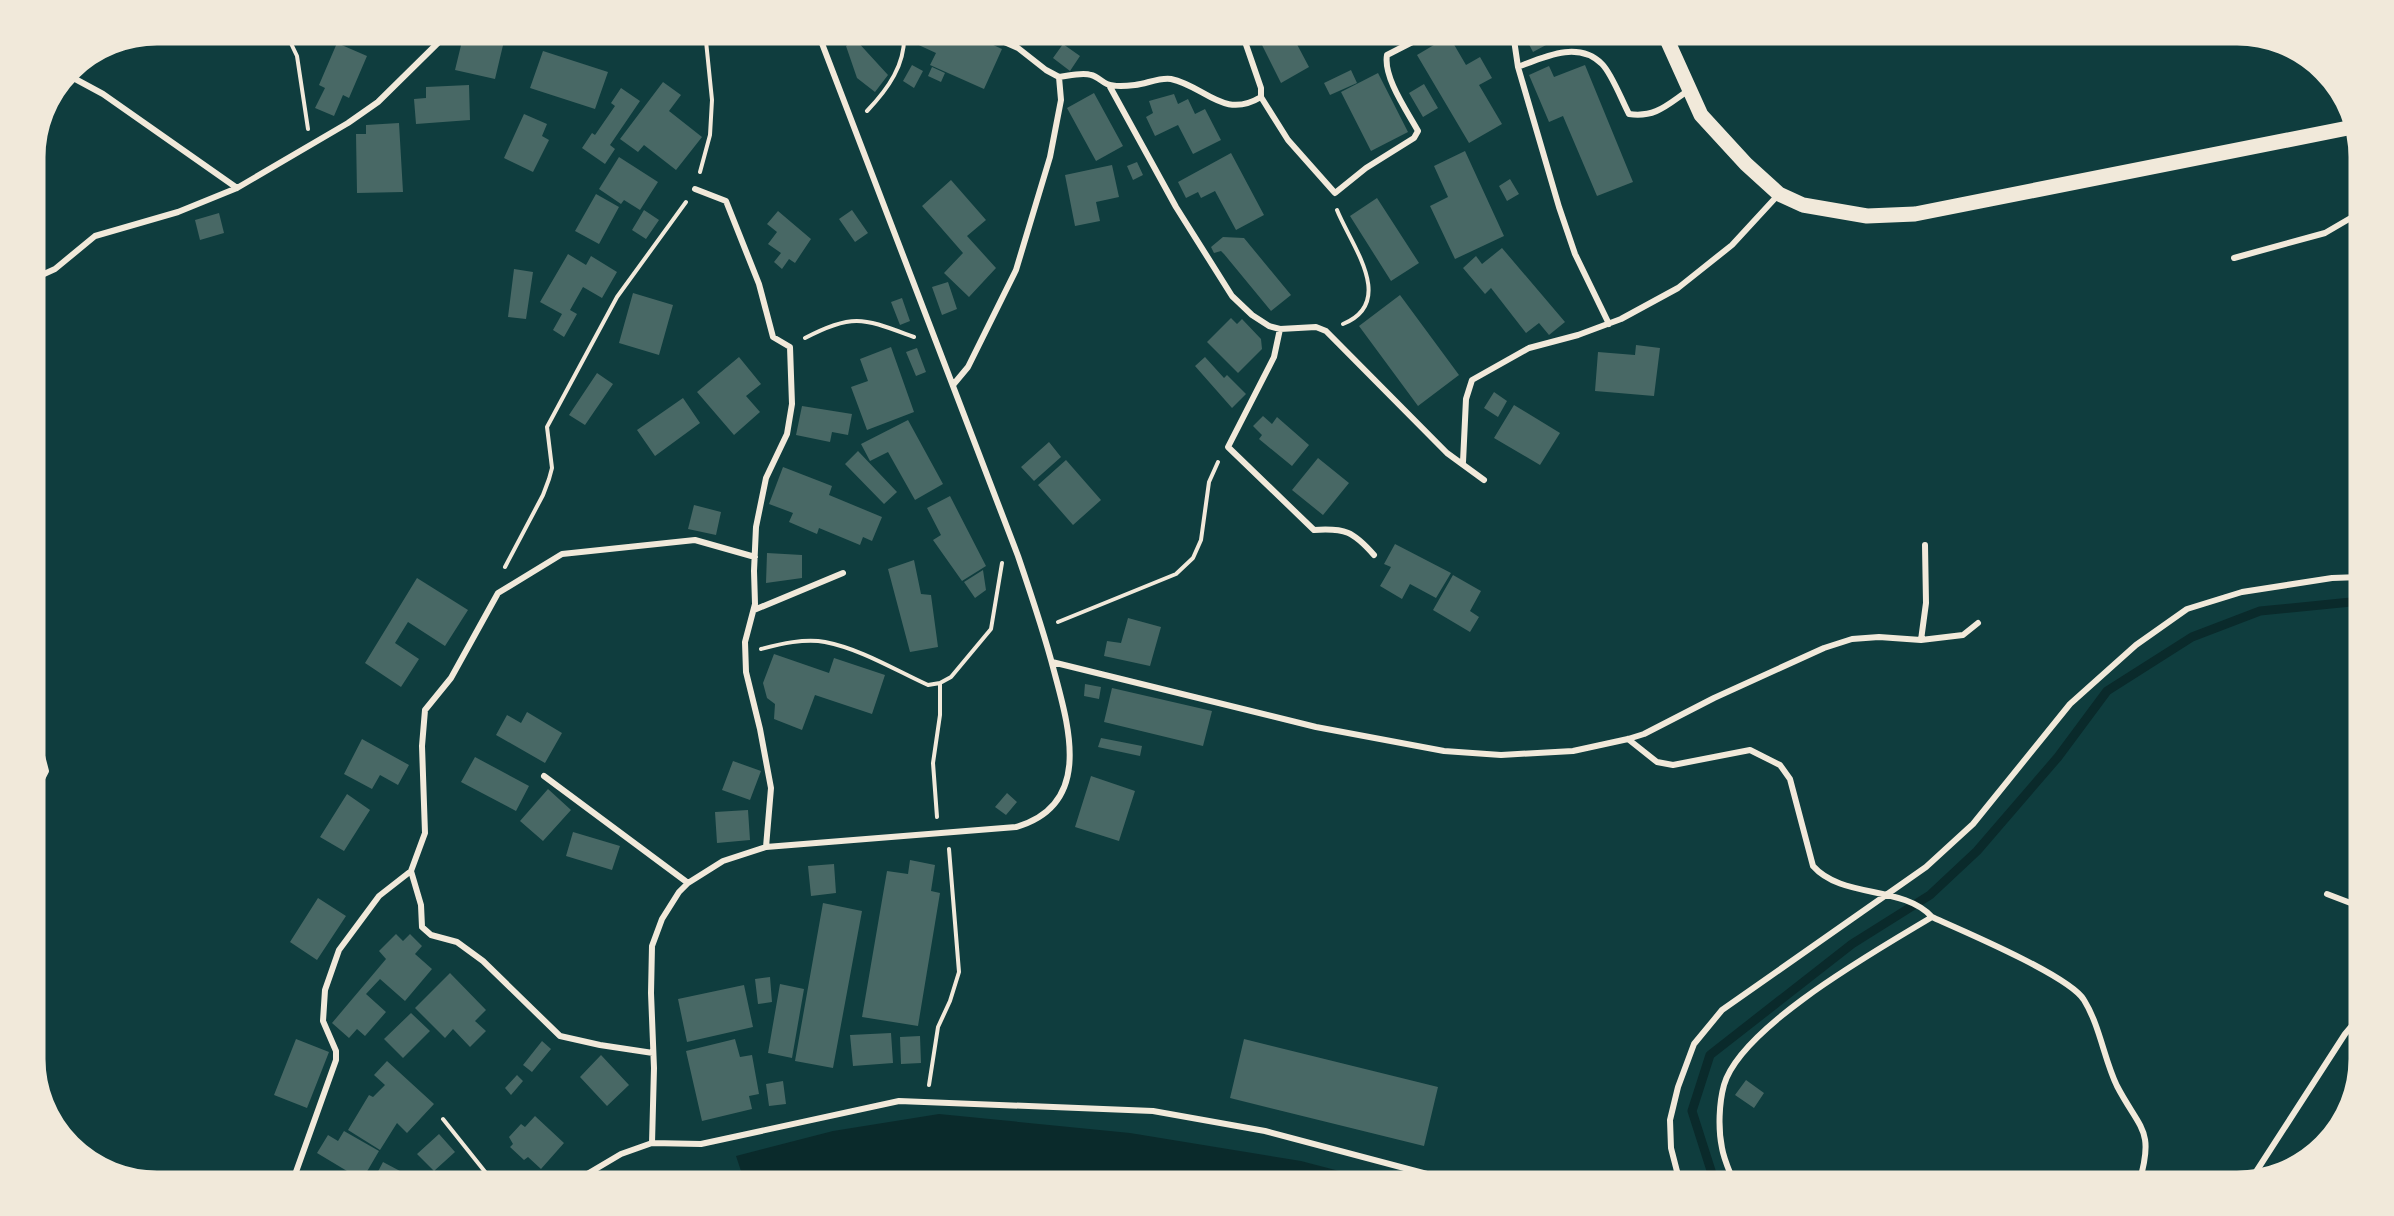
<svg xmlns="http://www.w3.org/2000/svg" width="2394" height="1216" viewBox="0 0 2394 1216" font-family="'IBM Plex Serif',serif">
	<rect width="100%" height="100%" fill="#0f3d3e"/>
	<path fill="#0a2a2b" d="M939 1114 1130 1133 1301 1161 1385 1183H745L736 1156 833 1131Z"/>
	<g fill="none" stroke-linecap="round" stroke-linejoin="round">
		<path stroke="#0a2a2b" stroke-width="9" d="M1715 1183 1692 1111 1710 1055 1852 944 1930 895 1977 851 2058 757 2107 691 2192 637 2260 611 2361 601"/>
	</g>
	<path fill="#486865" d="M464 33 504 41 495 79 455 70Z
		M864 33H887L878 44Z
		M914 33H967L1002 49 984 89 930 65 936 53 910 41Z
		M1256 33H1291L1309 67 1281 83Z
		M1523 33H1556L1559 38 1533 52Z
		M1449 36 1466 65 1480 57 1492 78 1479 85 1502 124 1469 143 1417 55Z
		M855 39 888 75 875 92 857 78 846 46Z
		M337 43 367 56 349 98 343 95 334 116 315 108 325 88 319 85Z
		M1063 44 1080 56 1070 71 1053 58Z
		M543 51 608 72 595 109 530 88Z
		M912 65 923 71 914 88 903 81Z
		M1585 65 1633 182 1597 196 1563 116 1549 122 1529 75 1549 66 1554 77Z
		M932 67 945 73 941 82 928 76Z
		M1351 70 1357 83 1330 95 1324 83Z
		M1378 73 1408 132 1371 151 1341 92Z
		M663 82 681 95 669 111 702 137 676 170 644 145 638 152 620 139Z
		M1424 84 1438 108 1423 117 1409 93Z
		M469 85 470 120 416 124 414 99 426 98V87Z
		M621 88 640 101 610 145 615 149 605 164 582 148 592 133 595 135 615 106 611 103Z
		M1094 93 1123 146 1096 161 1067 108Z
		M1174 94 1178 104 1188 99 1195 114 1205 109 1221 140 1193 154 1178 125 1155 136 1146 117 1153 113 1149 101Z
		M524 114 547 124 542 136 549 140 533 172 504 158Z
		M399 123 403 192 357 193 356 134H366V125Z
		M1465 151 1504 236 1455 259 1430 206 1448 197 1434 166Z
		M1231 153 1264 215 1236 230 1215 191 1201 198 1198 192 1186 198 1178 182Z
		M619 157 658 182 640 210 624 200 621 204 599 189Z
		M1137 162 1143 175 1133 180 1127 166Z
		M1112 165 1119 197 1096 202 1100 221 1075 226 1065 175Z
		M1510 179 1519 194 1507 201 1499 186Z
		M951 180 986 220 967 236 996 268 969 297 944 273 963 253 922 206Z
		M596 194 619 207 599 244 575 231Z
		M1377 198 1419 263 1391 281 1350 216Z
		M644 210 659 220 646 239 632 230Z
		M852 210 868 233 855 242 839 219Z
		M778 211 811 239 795 263 789 259 782 269 774 262 781 253 768 244 777 232 767 224Z
		M219 213 224 233 200 240 195 220Z
		M1223 237 1244 238 1291 295 1271 311 1224 254 1221 251 1214 253 1211 247Z
		M1502 248 1565 322 1549 335 1539 323 1526 333 1491 288 1485 294 1463 268 1476 256 1482 264Z
		M568 254 586 265 591 256 617 272 602 298 583 287 570 310 577 314 564 337 553 330 562 314 540 302Z
		M514 269 533 272 526 319 508 317Z
		M948 282 957 309 942 315 932 287Z
		M633 293 673 305 659 355 619 343Z
		M1400 295 1459 375 1418 406 1359 326Z
		M902 298 910 321 900 325 891 302Z
		M1231 318 1237 324 1242 319 1261 339 1262 349 1238 373 1207 342Z
		M1636 345 1660 348 1654 396 1595 391 1598 352 1635 355Z
		M891 347 914 412 867 430 851 387 868 381 860 359Z
		M917 348 926 372 916 376 906 352Z
		M739 357 761 384 746 396 760 412 734 435 697 392Z
		M1205 357 1224 378 1227 375 1246 394 1232 408 1195 366Z
		M597 373 613 384 585 425 569 415Z
		M1494 392 1507 401 1498 417 1484 408Z
		M683 398 700 423 655 456 637 430Z
		M1514 405 1560 433 1540 465 1494 438Z
		M802 406 852 414 848 435 832 432 830 442 796 435Z
		M1263 416 1272 424 1277 417 1309 445 1292 466 1259 439 1262 435 1253 426Z
		M908 420 943 484 915 500 888 452 870 461 861 444Z
		M1049 442 1061 457 1034 481 1021 467Z
		M858 451 897 492 884 504 845 464Z
		M1318 458 1349 483 1323 515 1292 490Z
		M1066 460 1101 500 1073 525 1038 485Z
		M783 467 832 486 829 495 882 517 872 541 863 537 860 545 819 528 817 534 789 522 793 513 769 504Z
		M950 496 986 566 962 581 933 540 941 535 927 508Z
		M694 505 721 512 716 535 688 529Z
		M1395 544 1451 573 1436 598 1410 584 1402 599 1380 586 1391 567 1384 564Z
		M767 553 802 555V578L766 583Z
		M914 560 921 594 931 595 938 647 910 652 888 569Z
		M983 570 986 590 975 598 964 582Z
		M1453 575 1481 591 1470 611 1479 617 1470 632 1433 610Z
		M417 578 468 610 445 646 408 622 395 643 419 659 401 687 365 663Z
		M1128 618 1161 627 1150 666 1104 656 1107 641 1121 643Z
		M774 654 829 673 834 658 885 675 872 714 815 695 802 730 774 719 775 704 767 698 763 683Z
		M1085 684 1101 687 1099 699 1084 696Z
		M1112 688 1212 711 1203 746 1104 722Z
		M527 712 562 733 545 763 496 735 507 715 521 723Z
		M1101 738 1142 746 1140 756 1098 747Z
		M362 739 409 765 398 785 380 775 372 789 344 774Z
		M475 757 529 786 516 811 461 782Z
		M733 761 761 771 750 800 722 790Z
		M1091 776 1135 791 1119 841 1075 827Z
		M548 789 571 810 543 841 520 821Z
		M1007 793 1017 802 1006 815 995 807Z
		M347 794 370 810 344 851 320 837Z
		M748 810 750 840 717 843 715 812Z
		M573 832 620 846 612 870 566 856Z
		M910 860 935 865 931 891 940 893 918 1026 862 1017 887 871 908 874Z
		M834 864 836 893 811 896 808 866Z
		M318 898 346 916 317 960 290 942Z
		M823 903 862 911 833 1068 795 1061Z
		M396 934 403 941 410 934 422 946 415 954 432 969 405 1001 380 979 366 994 386 1012 365 1036 357 1029 349 1038 332 1023 386 959 379 951Z
		M450 973 486 1010 475 1021 486 1031 470 1047 453 1029 445 1038 415 1008Z
		M770 977 772 1002 758 1004 755 979Z
		M780 984 804 989 792 1058 768 1053Z
		M744 985 753 1027 687 1042 678 999Z
		M411 1013 430 1031 403 1058 384 1039Z
		M891 1033 893 1063 853 1066 850 1035Z
		M920 1036 921 1063 901 1064 900 1037Z
		M296 1039 329 1052 307 1108 274 1095Z
		M735 1039 740 1057 752 1055 759 1094 749 1096 752 1109 702 1121 686 1051Z
		M1244 1039 1438 1087 1424 1146 1230 1098Z
		M542 1041 551 1049 532 1072 523 1065Z
		M601 1055 629 1085 607 1106 580 1077Z
		M387 1061 434 1104 407 1133 397 1123 380 1150 348 1130 369 1095 373 1097 385 1085 374 1075Z
		M517 1075 523 1081 511 1095 505 1088Z
		M1746 1080 1764 1093 1754 1108 1735 1095Z
		M783 1081 786 1104 769 1106 766 1084Z
		M535 1116 564 1143 541 1169 528 1157 524 1160 510 1147 513 1144 509 1137 521 1124 525 1127Z
		M344 1131 379 1151 362 1180 317 1153 328 1135 338 1141Z
		M439 1134 455 1152 434 1171 417 1154Z
		M383 1162 417 1180 415 1183H372Z"/>
	<g fill="none" stroke-linecap="round" stroke-linejoin="round">
		<path stroke="#f1e9da" stroke-width="4" d="M286 33 297 56 308 129
			M867 111C888 89 906 64 904 33
			M700 172 710 135 712 100 706 41 707 33
			M1337 210C1351 245 1397 302 1343 324
			M805 338C854 312 865 319 914 337
			M505 567 543 495 549 479 552 468 547 427 617 297 686 202
			M1058 622 1176 574 1193 558 1201 540 1209 482 1218 462
			M761 649C780 644 805 638 825 642 861 649 895 670 928 685L940 683 951 677 991 629 1002 563
			M937 817 933 763 940 715V683
			M929 1085 938 1027 950 1001 959 972 949 849
			M443 1119 494 1183"/>
		<path stroke="#f1e9da" stroke-width="6" d="M1513 33 1518 67 1559 207 1575 254 1609 324
			M1518 67C1544 57 1578 40 1602 64 1612 74 1622 101 1629 114 1656 118 1668 104 1689 90
			M66 74 103 94 237 188
			M1059 77C1068 76 1082 72 1091 75 1097 76 1102 82 1107 84 1114 87 1127 86 1135 85 1146 84 1160 77 1171 79 1205 86 1223 120 1261 97V88L1242 33
			M1109 85 1176 207 1232 296 1252 315 1269 326 1280 329 1316 327 1326 331 1447 453 1484 480
			M1261 97 1288 140 1335 193 1366 168 1414 138 1418 131C1407 111 1383 77 1387 55L1430 33
			M695 189 726 201 759 284 773 337 790 347 792 404 787 434 766 478 756 527 754 571 755 604 745 642 746 672 760 729 771 788 766 847
			M2234 258 2325 233 2361 212
			M33 279 55 269 95 236 178 212 237 188 348 123 378 102 448 33
			M1280 329 1274 357 1228 447 1314 530C1345 528 1353 531 1374 555
			M953 385 968 367 1016 270 1050 157 1061 100 1059 77 1046 70 1018 48 984 33
			M1463 462 1466 399 1472 380 1529 348 1578 335 1621 319 1678 288 1732 245 1779 194
			M754 610 843 573
			M1921 640 1926 603 1925 545
			M1052 662 1316 727 1444 751 1501 755 1573 751 1628 739 1644 734 1714 698 1824 648 1852 639 1879 637 1921 640 1963 635 1978 623
			M1628 739 1657 762 1673 765 1750 750 1780 765 1790 779 1813 866C1842 899 1903 885 1932 917 1961 930 2070 976 2084 1000 2100 1026 2104 1059 2117 1086 2140 1130 2155 1129 2139 1183
			M33 749 41 752 46 771 33 796
			M544 776 688 883
			M411 871 421 905 422 927 431 935 457 942 483 961 560 1036 600 1045 653 1053
			M2327 894 2361 907
			M652 1143 654 1068 651 993 652 946 662 919 679 892 688 883 723 861 766 847 1016 827C1093 805 1069 727 1054 671 1044 632 1031 594 1018 556L818 33
			M2248 1180 2252 1178 2345 1034 2361 1015
			M292 1183 336 1060V1051L323 1021 325 990 339 950 379 896 411 871 425 833 422 746 425 710 451 678 498 593 562 554 695 540 755 557
			M572 1183 621 1154 652 1143 701 1144 899 1101 1153 1111 1265 1131 1461 1183
			M1680 1183 1671 1148 1670 1120 1678 1087 1694 1044 1722 1010 1926 867 1973 824 2070 704 2136 645 2187 609 2242 592 2332 578 2361 577
			M1734 1183C1730 1172 1724 1160 1722 1148 1718 1129 1719 1103 1724 1085 1741 1026 1879 949 1932 917"/>
		<path stroke="#f1e9da" stroke-width="15" d="M1664 33 1701 115 1746 164 1779 194 1803 205 1867 216 1915 214 2353 127"/>
	</g>
	<path d="M0 0H2394V1216H0ZM157 44H2237A113 113 0 0 1 2350 157V1059A113 113 0 0 1 2237 1172H157A113 113 0 0 1 44 1059V157A113 113 0 0 1 157 44Z" fill="#f1e9da" fill-rule="evenodd"/>
	<path fill="none" stroke="#f1e9da" stroke-width="3" d="M157 44H2237A113 113 0 0 1 2350 157V1059A113 113 0 0 1 2237 1172H157A113 113 0 0 1 44 1059V157A113 113 0 0 1 157 44Z"/>
</svg>
